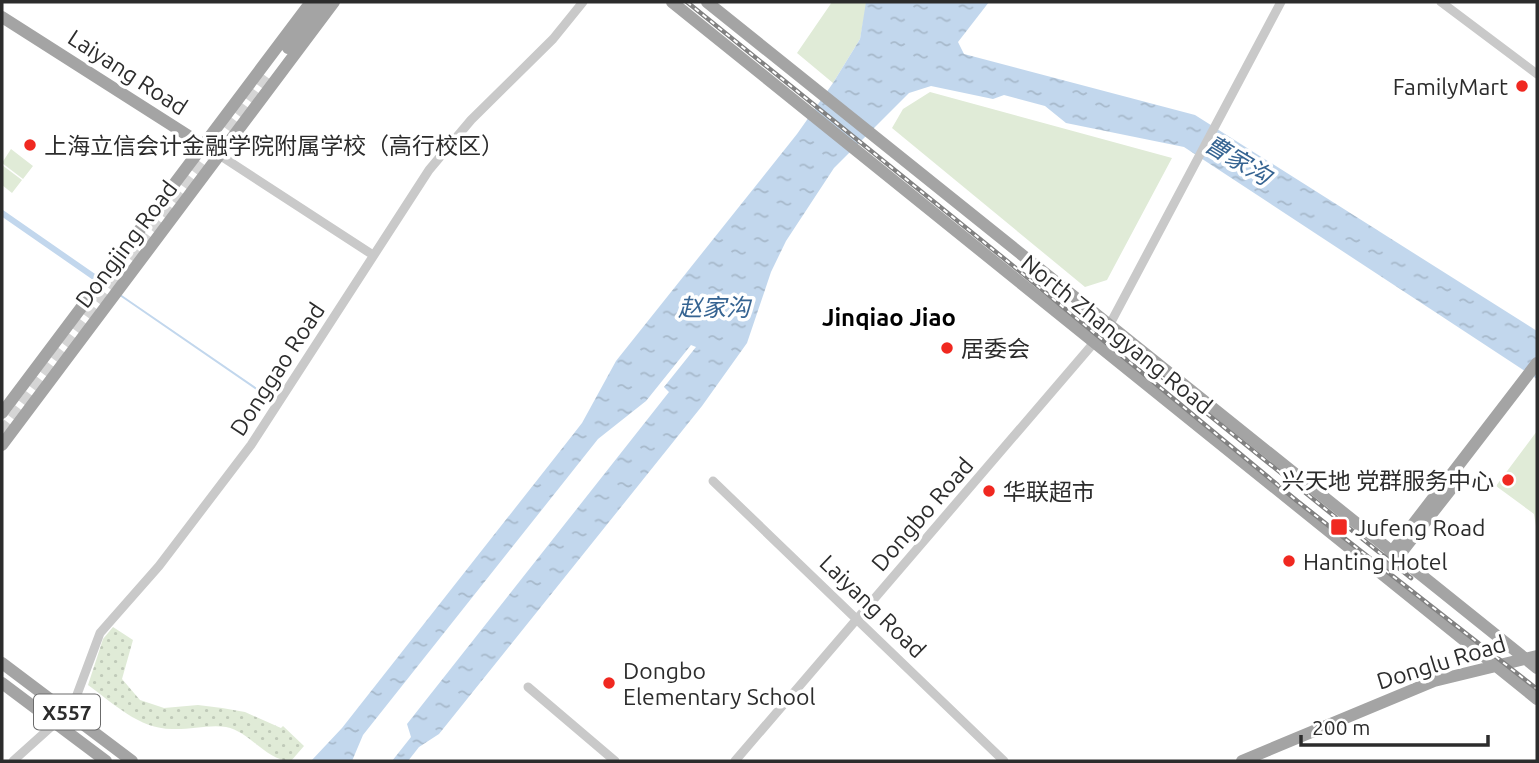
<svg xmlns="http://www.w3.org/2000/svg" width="1539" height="763" viewBox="0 0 1539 763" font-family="Ubuntu,'Noto Sans SC',sans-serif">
	<defs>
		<pattern id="grass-dots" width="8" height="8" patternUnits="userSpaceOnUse" patternTransform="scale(1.75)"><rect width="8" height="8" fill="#e0ebd7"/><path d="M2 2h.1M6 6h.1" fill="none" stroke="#c0cab9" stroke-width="1.8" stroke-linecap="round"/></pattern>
		<pattern id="water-ripples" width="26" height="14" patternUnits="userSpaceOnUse" patternTransform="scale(1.75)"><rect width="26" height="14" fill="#c2d7ed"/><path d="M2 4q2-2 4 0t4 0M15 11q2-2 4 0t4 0" fill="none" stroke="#a7b9cb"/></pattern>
	</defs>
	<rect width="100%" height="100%" fill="#fff"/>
	<path fill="url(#grass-dots)" d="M113 627 133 640 122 679 140 700 164 708 198 705 222 708 245 712 281 728 283 726 304 746 291 761C266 761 251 732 226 727 210 724 189 730 172 729 139 729 113 703 88 685L103 639Z"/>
	<path fill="#e0ebd7" d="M832 2H867L860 39 833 83 797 53Z
		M930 92 1172 158 1107 280 1085 287 892 128 903 109Z
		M11 149 33 166 23 179 2 163Z
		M2 165 22 180 12 193 2 185Z
		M1537 431V532L1534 514 1496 486Z"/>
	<path fill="url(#water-ripples)" d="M866 2H989L958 42 964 54 1195 115 1537 331V379L1184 147 1066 123 1045 106 1004 95 993 99 931 86 909 93 834 168 786 241 771 272 747 343 702 406 439 734 419 747 408 761H392L411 737 407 724 669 392 664 387 696 347 691 345 646 401 598 439 363 735 352 761H311L342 728 564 446 582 423 616 361 797 134 833 83 860 39Z"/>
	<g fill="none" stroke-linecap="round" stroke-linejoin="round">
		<path stroke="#c2d7ed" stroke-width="2" d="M120 295 261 392"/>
		<path stroke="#c2d7ed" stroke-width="6" d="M2 213 97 279"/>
		<path stroke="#d5d5d5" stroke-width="12" stroke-dasharray="12 6" stroke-linecap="butt" d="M2 433 267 77"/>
		<path stroke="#c9c9c9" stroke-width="9" d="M1441 2 1537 74
			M201 143 373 255
			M713 481 1004 761
			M528 687 615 761
			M13 761 72 708 100 633 159 566 251 445 429 170 471 120 553 39 583 2
			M735 761 1110 324 1281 2"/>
		<path stroke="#a4a4a4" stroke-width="12" d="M672 2 1537 699
			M707 2 1537 668
			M2 17 195 140
			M288 48 323 2
			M2 413 311 2
			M2 445 334 2
			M1393 563 1451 489
			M1382 573 1391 553 1537 363
			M1242 761 1434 681 1537 656"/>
		<g stroke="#818181" stroke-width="4.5">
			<path id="rail" d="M687 2 1017 269 1297 501 1537 689
				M1090 319 1411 578"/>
		</g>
		<use href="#rail" stroke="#fff" stroke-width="2" stroke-dasharray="5" stroke-linecap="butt"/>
		<path stroke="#a4a4a4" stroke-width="12" d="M2 663 132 761
			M2 683 106 761"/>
	</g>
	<g fill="#f02820" stroke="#fff" stroke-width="2.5">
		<circle cx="1522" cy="86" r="7"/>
		<circle cx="30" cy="145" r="7"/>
		<circle cx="947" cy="348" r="7"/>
		<circle cx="1508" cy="480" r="7"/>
		<circle cx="989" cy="491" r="7"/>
		<rect x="1330" y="518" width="18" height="18" rx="3.5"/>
		<circle cx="1289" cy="561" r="7"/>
		<circle cx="609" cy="683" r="7"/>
	</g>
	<g text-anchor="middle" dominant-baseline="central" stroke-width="7" stroke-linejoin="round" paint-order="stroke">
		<rect fill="#fff" stroke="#6b6b6b" stroke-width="2" x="34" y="694.5" width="66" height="35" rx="5"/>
		<g font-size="21" font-weight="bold" fill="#2c2c2c">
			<text x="67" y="712">X557</text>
		</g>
		<g font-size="23" fill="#2c2c2c" stroke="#fff">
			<text transform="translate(128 72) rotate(33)">Laiyang Road</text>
			<text transform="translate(126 244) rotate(-53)">Dongjing Road</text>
			<text transform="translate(1117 334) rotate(39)">North Zhangyang Road</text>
			<text transform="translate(277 369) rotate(-57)">Donggao Road</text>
			<text transform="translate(922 514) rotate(-49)">Dongbo Road</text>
			<text transform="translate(873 606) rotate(44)">Laiyang Road</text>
			<text transform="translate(1441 662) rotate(-17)">Donglu Road</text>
		</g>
		<g font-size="23" fill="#2c2c2c" stroke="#fff" text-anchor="start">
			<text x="1508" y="86" text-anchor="end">FamilyMart</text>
			<text x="44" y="145">上海立信会计金融学院附属学校（高行校区）</text>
			<text x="961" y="348">居委会</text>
			<text x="1494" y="480" text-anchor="end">兴天地 党群服务中心</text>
			<text x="1003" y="491">华联超市</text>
			<text x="1355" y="527">Jufeng Road</text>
			<text x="1303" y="561">Hanting Hotel</text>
			<text x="623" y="670">Dongbo<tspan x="623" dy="26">Elementary School</tspan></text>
		</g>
		<g font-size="24" font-style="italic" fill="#366492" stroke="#fff">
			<text transform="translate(1238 160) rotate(31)">曹家沟</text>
			<text x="714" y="307">赵家沟</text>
		</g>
		<g font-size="24" font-weight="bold" fill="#000" stroke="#fff">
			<text x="889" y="317">Jinqiao Jiao</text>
		</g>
	</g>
	<rect width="1539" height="763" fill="none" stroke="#2c2c2c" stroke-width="7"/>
	<path d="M1301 735v10h187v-10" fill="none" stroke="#2c2c2c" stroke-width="3.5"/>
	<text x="1312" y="735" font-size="21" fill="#2c2c2c" stroke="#ffffff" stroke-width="5" paint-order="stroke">200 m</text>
</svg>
